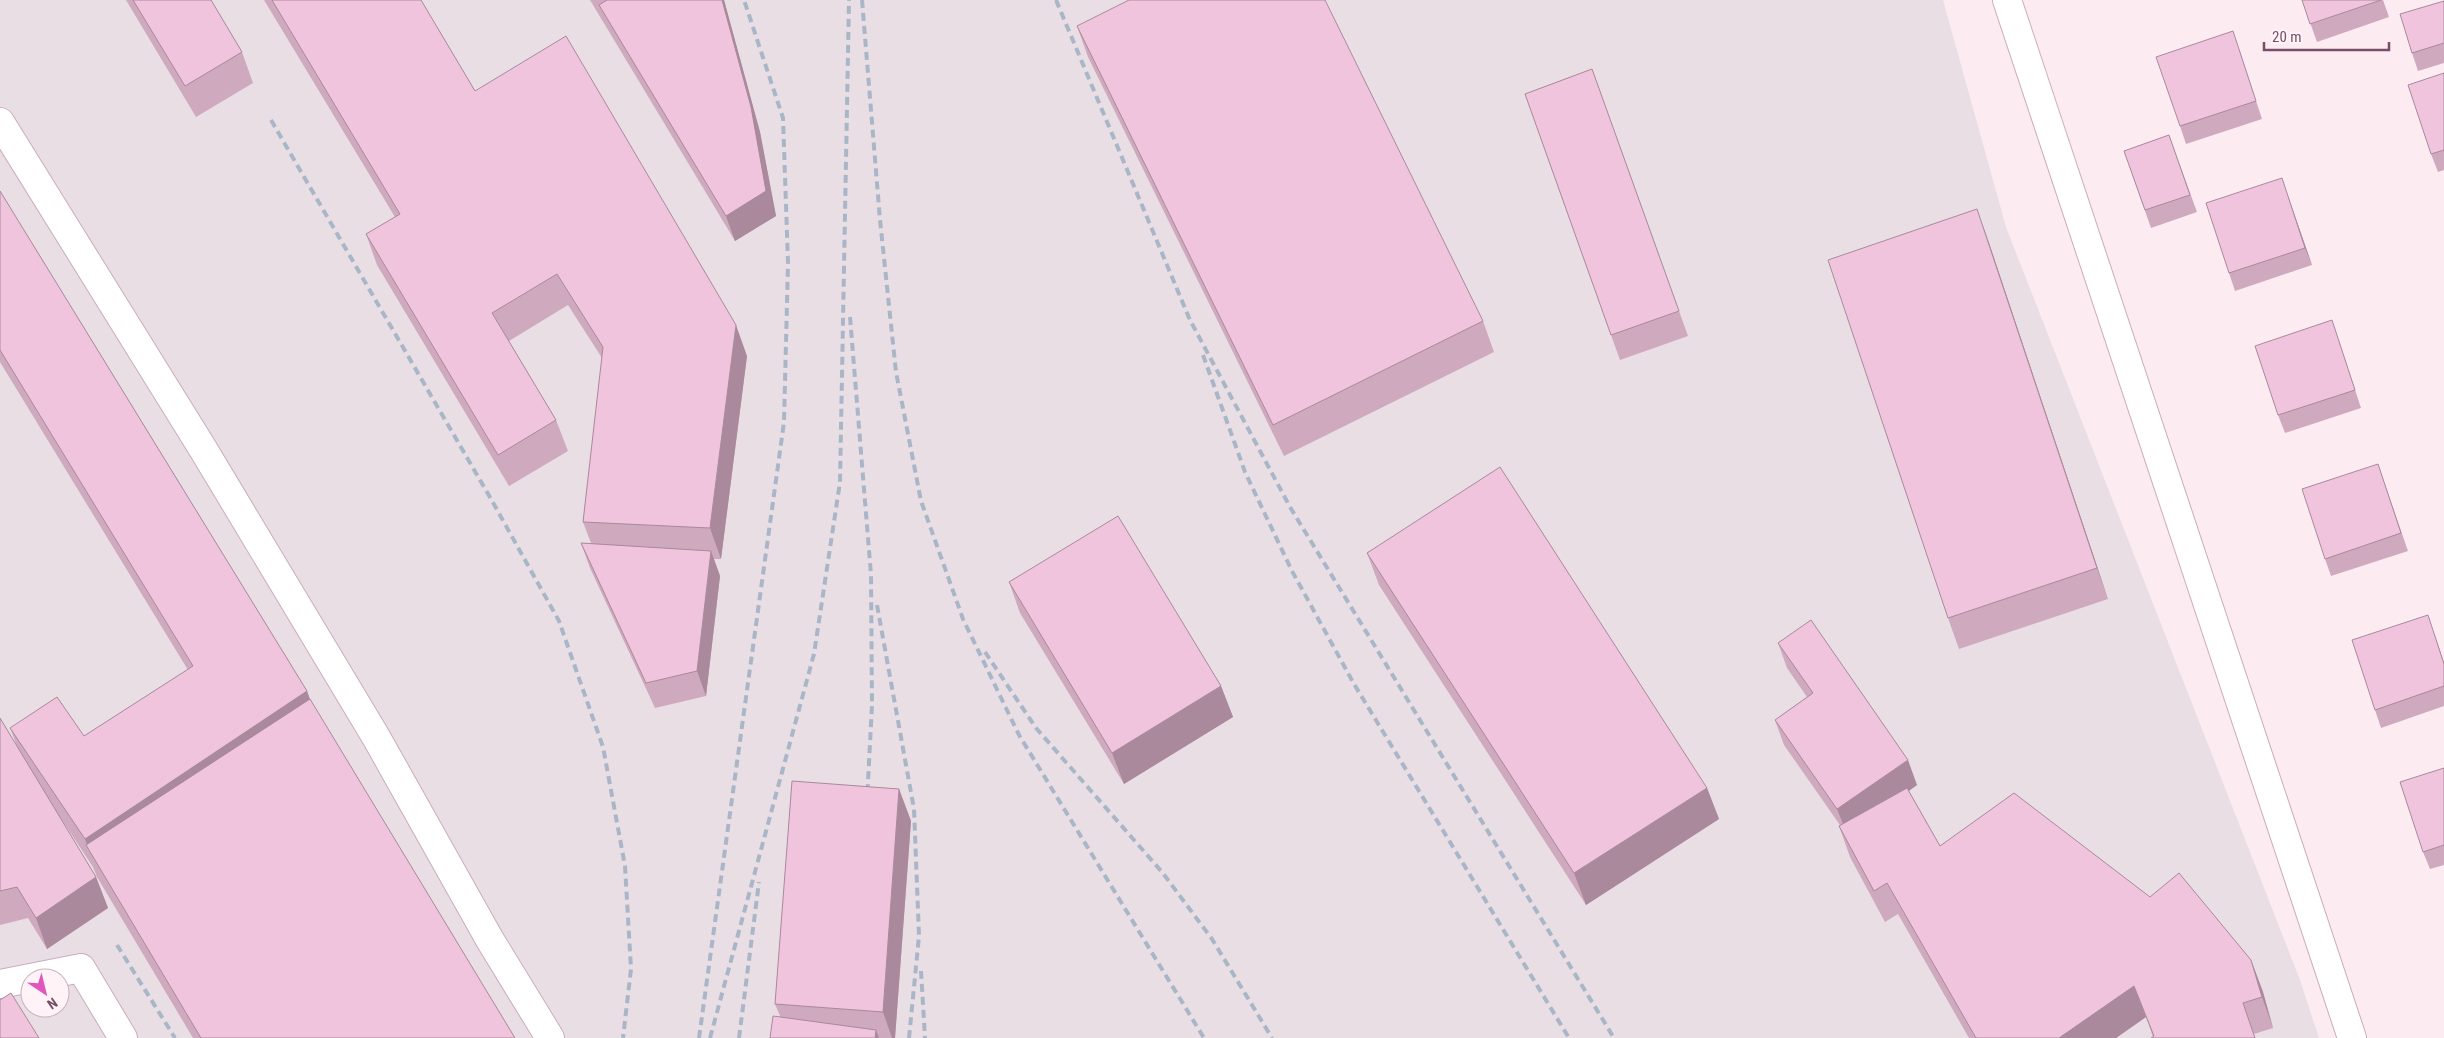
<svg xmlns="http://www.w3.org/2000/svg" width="2444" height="1038" viewBox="0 0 2444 1038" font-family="'Roboto Condensed',sans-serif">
	<rect width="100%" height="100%" fill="#fcecf2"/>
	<path fill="#e9dee4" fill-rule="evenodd" d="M0 0H1943L2006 227 2300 980 2319 1038H0ZM30 978H60V1008H30Z"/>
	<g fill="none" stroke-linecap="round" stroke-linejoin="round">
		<g stroke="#cbacbc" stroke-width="30">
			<path id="minor" d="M2007 0 2352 1038
				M0 122 203 449 376 737 490 940 550 1038
				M0 984 81 968 123 1038"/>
		</g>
		<use href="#minor" stroke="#fff" stroke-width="28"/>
		<path stroke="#a9b6c7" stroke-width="4" stroke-dasharray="8 5" stroke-linecap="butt" d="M862 0 880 220 896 372 921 501 963 619 1019 735 1204 1038
			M1056 0 1190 320 1290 507 1614 1038
			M271 120 491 499 559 621 603 747 625 866 631 969 623 1038
			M850 317 871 575 872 705 867 801
			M1203 355 1245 472 1292 571 1354 684 1569 1038
			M877 605 914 809 919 936 909 1038
			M985 652 1036 728 1162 872 1212 939 1272 1038
			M117 945 175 1038
			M921 971 925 1038
			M699 1038 784 422 788 263 783 118 744 0
			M710 1038 814 654 840 482 849 0
			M739 1038 759 882"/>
	</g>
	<path fill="#cfa9be" d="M126 0H211L242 52 253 83 196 117Z
		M264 0H421L475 91 747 356 721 559H714L720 576 706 696 655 708 590 568 581 543H591L583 522 602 358 568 305 509 341 556 420 568 451 509 486 377 265 366 234 395 217Z
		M590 0H724L760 132 776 216 735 241Z
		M2302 0H2383L2389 17 2317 42Z
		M2444 1V63L2418 71 2412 53Z
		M1077 26 1483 321 1494 352 1284 456 1088 57Z
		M2239 49 2262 119 2186 144 2180 126Z
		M1592 69 1688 336 1620 360 1525 94Z
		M2444 73V170L2438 172 2431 154Z
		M2169 135 2197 212 2151 228 2124 151Z
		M0 191 307 691 310 700 515 1038H193L97 877 93 867 56 811 96 877 108 908 47 949 28 918 0 925V718L17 746 10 728 84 736 188 670 0 362Z
		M2288 196 2312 265 2235 291 2229 273Z
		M1988 240 2108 599 1959 649 1948 618Z
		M2338 338 2361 408 2285 433 2278 415Z
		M2378 464 2408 551 2331 576 2325 559Z
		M1367 553 1707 788 1719 819 1586 905 1379 585Z
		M1009 582 1221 686 1233 717 1124 784 1020 613Z
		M2434 633 2444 662V706L2381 728 2375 710Z
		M1778 643 1917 785 1909 791 1940 846 2150 897 2251 960 2263 992 2273 1028 2254 1034 2153 1037 2146 1017 2116 1038H1969L1898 914 1885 922 1850 857 1839 826 1840 825 1784 745 1775 720 1807 697 1787 668Z
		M2444 768V865L2430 869 2423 852Z
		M899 789 911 821 895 1038H770L780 1016 775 1004Z"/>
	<path fill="#a9899b" d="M722 0H724L760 132 776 216 735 241 726 216Z
		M2282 178 2288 196 2312 265 2305 248Z
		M1977 209 1988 240 2108 599 2097 568Z
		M736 325 747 356 721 559 710 528Z
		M711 551 720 576 706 696 697 671Z
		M1221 686 1233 717 1124 784 1112 753Z
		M307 691 318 722 89 850 85 839Z
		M1908 760 1917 785 1847 834 1837 809Z
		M1707 788 1719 819 1586 905 1574 873Z
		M899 789 911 821 895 1038H892L883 1012Z
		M96 877 108 908 47 949 36 918Z
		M2251 960 2263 992 2273 1028 2262 997Z
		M2134 986 2146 1017 2116 1038H2059Z
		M876 1030 879 1038H875Z"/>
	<path fill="#f1c4dd" stroke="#a9899b" d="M133 0H211L242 52 185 86Z
		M272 0H421L475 91 566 36 736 325 710 528 583 522 603 347 557 274 492 313 556 420 498 455 366 234 400 214Z
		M607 0H722L751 107 766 191 726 216 599 5Z
		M1129 0H1325L1483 321 1273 425 1077 26Z
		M2302 0H2381L2310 24Z
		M2444 1V43L2412 53 2400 14Z
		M2233 31 2256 101 2180 126 2156 57Z
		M1592 69 1679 311 1611 335 1525 94Z
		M2444 73V150L2431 154 2408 85Z
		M2169 135 2190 195 2145 210 2124 151Z
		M2282 178 2305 248 2229 273 2206 203Z
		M0 191 307 691 85 839 10 728 57 697 84 736 193 666 0 350Z
		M1977 209 2097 568 1948 618 1828 260Z
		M2332 320 2355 390 2278 415 2255 346Z
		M2378 464 2401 533 2325 559 2302 489Z
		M1500 467 1707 788 1574 873 1367 553Z
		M1118 516 1221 686 1112 753 1009 582Z
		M581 543 711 551 697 671 646 683Z
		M2428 615 2444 664V686L2375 710 2352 640Z
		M1811 620 1908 760 1837 809 1775 720 1813 693 1778 643Z
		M310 699 515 1038H201L86 845Z
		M0 718 96 877 36 918 17 887 0 891Z
		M2444 768V845L2423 852 2400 782Z
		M792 781 899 789 883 1012 775 1004Z
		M1907 788 1940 846 2014 793 2150 897 2179 873 2251 960 2262 997 2243 1003 2255 1038H2151L2154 1036 2134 986 2059 1038H1976L1887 883 1874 891 1839 826Z
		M11 993 39 1038H0V1000Z
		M773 1016 876 1030 875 1038H770Z"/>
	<g transform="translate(45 993) rotate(145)"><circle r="24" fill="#fff3f7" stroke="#c9b1bd"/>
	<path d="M0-4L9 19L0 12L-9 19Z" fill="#e156bd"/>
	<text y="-8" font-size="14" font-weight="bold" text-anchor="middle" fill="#784e67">N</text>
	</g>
	<path d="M2264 42v8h125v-8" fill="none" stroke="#784e67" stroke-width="2.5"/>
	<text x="2272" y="42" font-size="15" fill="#784e67" stroke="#fff3f7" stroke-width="4" paint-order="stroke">20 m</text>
</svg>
